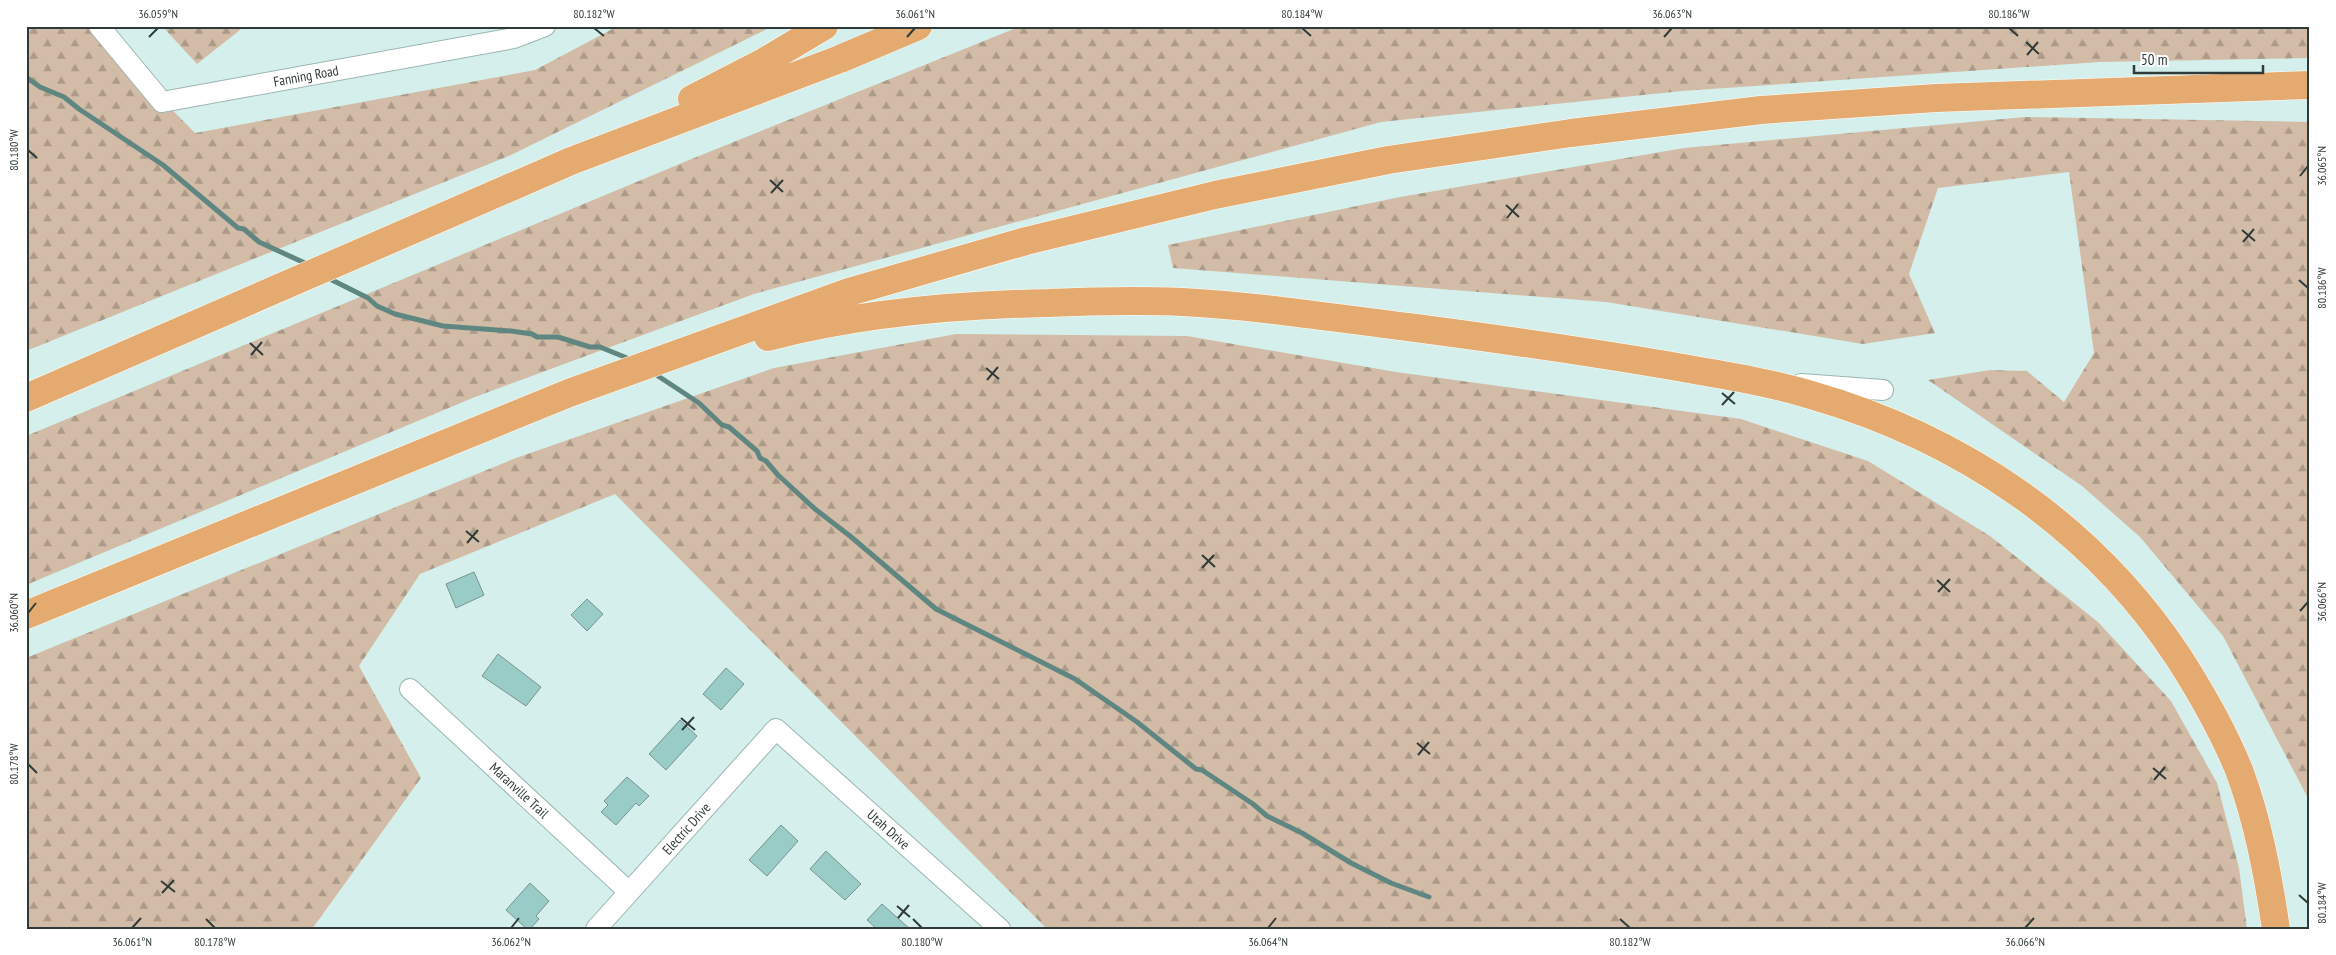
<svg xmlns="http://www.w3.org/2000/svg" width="2336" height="955" viewBox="0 0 2336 955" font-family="'PT Sans Narrow',sans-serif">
	<defs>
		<pattern id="forest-firs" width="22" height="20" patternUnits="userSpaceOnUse" patternTransform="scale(1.25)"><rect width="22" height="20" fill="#d3bca7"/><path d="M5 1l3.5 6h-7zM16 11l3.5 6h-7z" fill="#ac9a89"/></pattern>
	</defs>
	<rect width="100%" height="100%" fill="#d5f0ec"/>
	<path fill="url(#forest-firs)" d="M26 26H89L195 133 535 70 618 26H773L511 155 26 351Z
		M162 26H245L197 64Z
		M1021 26H2310V58L2099 62 1682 91 1381 122 754 294 475 397 26 585V436L694 158Z
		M2025 117 2310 122V802L2223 636 2140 537 2082 486 1928 380 1990 370 2027 371 2064 402 2094 353 2069 172 1938 188 1909 274 1935 333 1863 344 1606 302 1173 268 1168 245 1400 197 1684 148Z
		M956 334 1187 336 1396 372 1741 419 1868 461 1990 536 2098 622 2171 701 2217 783 2239 868 2247 929H1047L615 494 420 574 359 666 421 778 312 929H26V658L516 458 774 368Z"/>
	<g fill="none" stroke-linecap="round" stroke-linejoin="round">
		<path stroke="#608681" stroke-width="5" d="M26 77 40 87 64 97 79 109 163 165 238 228 244 229 259 242 307 264
			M326 277 368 298 377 306 395 314 443 326 511 331 532 334 537 337H558L590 347H600L632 360
			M652 372 699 403 722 425 729 427 757 451 760 458 766 461 778 475 815 509 850 536 936 609 1075 679 1137 722 1196 769 1202 770 1253 804 1267 816 1302 833 1351 863 1391 883 1429 897"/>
	</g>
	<path fill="#99ccc6" stroke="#79928f" d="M474 572 484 595 456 608 446 584Z
		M587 599 603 614 587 631 571 615Z
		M498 654 541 687 526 706 482 676Z
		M726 668 744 684 721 710 703 694Z
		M680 720 697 736 666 770 649 754Z
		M627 777 649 796 639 806 636 803 616 825 601 812 608 805 604 801Z
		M781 825 798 841 767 876 749 860Z
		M826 851 861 884 845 900 810 869Z
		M530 883 549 901 536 916 539 919 530 929H527L506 910Z
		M882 904 910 929H877L867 920Z"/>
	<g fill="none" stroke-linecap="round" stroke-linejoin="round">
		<g stroke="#9bb5b2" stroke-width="22">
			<g id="minor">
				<path id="s1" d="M99 26 162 102 514 38 545 26"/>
				<path d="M1801 384 1883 390"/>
				<path id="s2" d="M410 689 628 891"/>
				<path id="s3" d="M596 929 776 729 1000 929"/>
			</g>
		</g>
		<g stroke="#fff" stroke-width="29">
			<path id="highway" d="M692 99 762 63 824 26
				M768 337C859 313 953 305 1047 303 1092 301 1138 300 1183 302 1258 306 1333 318 1408 327 1492 338 1576 350 1660 364 1710 373 1761 380 1811 395 1961 438 2093 527 2179 658 2202 694 2223 731 2239 770 2258 821 2268 875 2276 929
				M26 398 571 161 840 59 918 26
				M26 615 569 393 849 292 1026 241 1215 195 1388 160 1571 133 1761 110 1936 98 2310 85"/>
		</g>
		<use href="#minor" stroke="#fff" stroke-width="20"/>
		<use href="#highway" stroke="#e5aa6f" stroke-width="28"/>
	</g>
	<path fill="none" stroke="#303b39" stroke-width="2" d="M594 28 604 36M1302 28 1311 36M2009 28 2018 36M149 37 158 28M907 37 915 28M1664 37 1672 28M2026 42 2039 54M2027 55 2038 42M28 150 37 158M2300 176 2308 166M770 180 783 192M771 193 783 180M1506 205 1519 217M1507 218 1518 204M2242 230 2255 241M2243 242 2254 229M2299 280 2308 288M250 343 263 355M251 355 262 342M986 368 999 379M987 380 998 367M1722 393 1735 404M1722 405 1734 392M466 531 479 542M467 543 478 530M1202 555 1215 567M1202 568 1214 555M1937 580 1950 592M1938 592 1950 579M2300 611 2308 602M28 613 36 603M681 718 695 730M682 730 694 717M1417 743 1430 754M1418 755 1429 742M28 764 37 773M2153 768 2166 779M2154 780 2165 767M161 881 175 892M162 893 174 880M2299 895 2308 903M897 906 910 917M898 918 909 905M206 919 215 928M913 919 922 928M1620 919 1630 928M132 928 141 918M511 928 519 918M1268 928 1276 918M2025 928 2034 918"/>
	<g text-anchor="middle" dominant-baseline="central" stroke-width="5" stroke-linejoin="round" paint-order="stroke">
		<g font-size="14" fill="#303b39" stroke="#fff">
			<text stroke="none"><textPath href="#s1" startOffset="245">Fanning Road</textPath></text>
			<text stroke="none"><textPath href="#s2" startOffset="149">Maranville Trail</textPath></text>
			<text stroke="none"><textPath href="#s3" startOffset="135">Electric Drive</textPath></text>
			<text stroke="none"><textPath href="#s3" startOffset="420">Utah Drive</textPath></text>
		</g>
	</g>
	<rect width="2336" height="955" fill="none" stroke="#ffffff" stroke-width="55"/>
	<path d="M2134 65v8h129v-8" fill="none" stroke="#303b39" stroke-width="2.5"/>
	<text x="2141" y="65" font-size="15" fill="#303b39" stroke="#ffffff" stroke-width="4" paint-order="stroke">50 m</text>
	<rect x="28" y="28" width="2280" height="900" fill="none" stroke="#303b39" stroke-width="2"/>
	<g font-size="12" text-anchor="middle" fill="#303b39">
		<text x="158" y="18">36.059°N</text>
		<text x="594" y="18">80.182°W</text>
		<text x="915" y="18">36.061°N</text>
		<text x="1302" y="18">80.184°W</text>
		<text x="1672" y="18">36.063°N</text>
		<text x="2009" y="18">80.186°W</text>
		<text transform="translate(14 150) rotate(-90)" y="4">80.180°W</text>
		<text transform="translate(2322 166) rotate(-90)" y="4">36.065°N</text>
		<text transform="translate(2322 288) rotate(-90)" y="4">80.186°W</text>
		<text transform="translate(2322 602) rotate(-90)" y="4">36.066°N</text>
		<text transform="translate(14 613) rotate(-90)" y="4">36.060°N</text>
		<text transform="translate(14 764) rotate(-90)" y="4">80.178°W</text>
		<text transform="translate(2322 903) rotate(-90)" y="4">80.184°W</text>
		<text x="132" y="946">36.061°N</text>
		<text x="215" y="946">80.178°W</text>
		<text x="511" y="946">36.062°N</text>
		<text x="922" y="946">80.180°W</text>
		<text x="1268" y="946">36.064°N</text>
		<text x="1630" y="946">80.182°W</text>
		<text x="2025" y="946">36.066°N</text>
	</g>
</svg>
